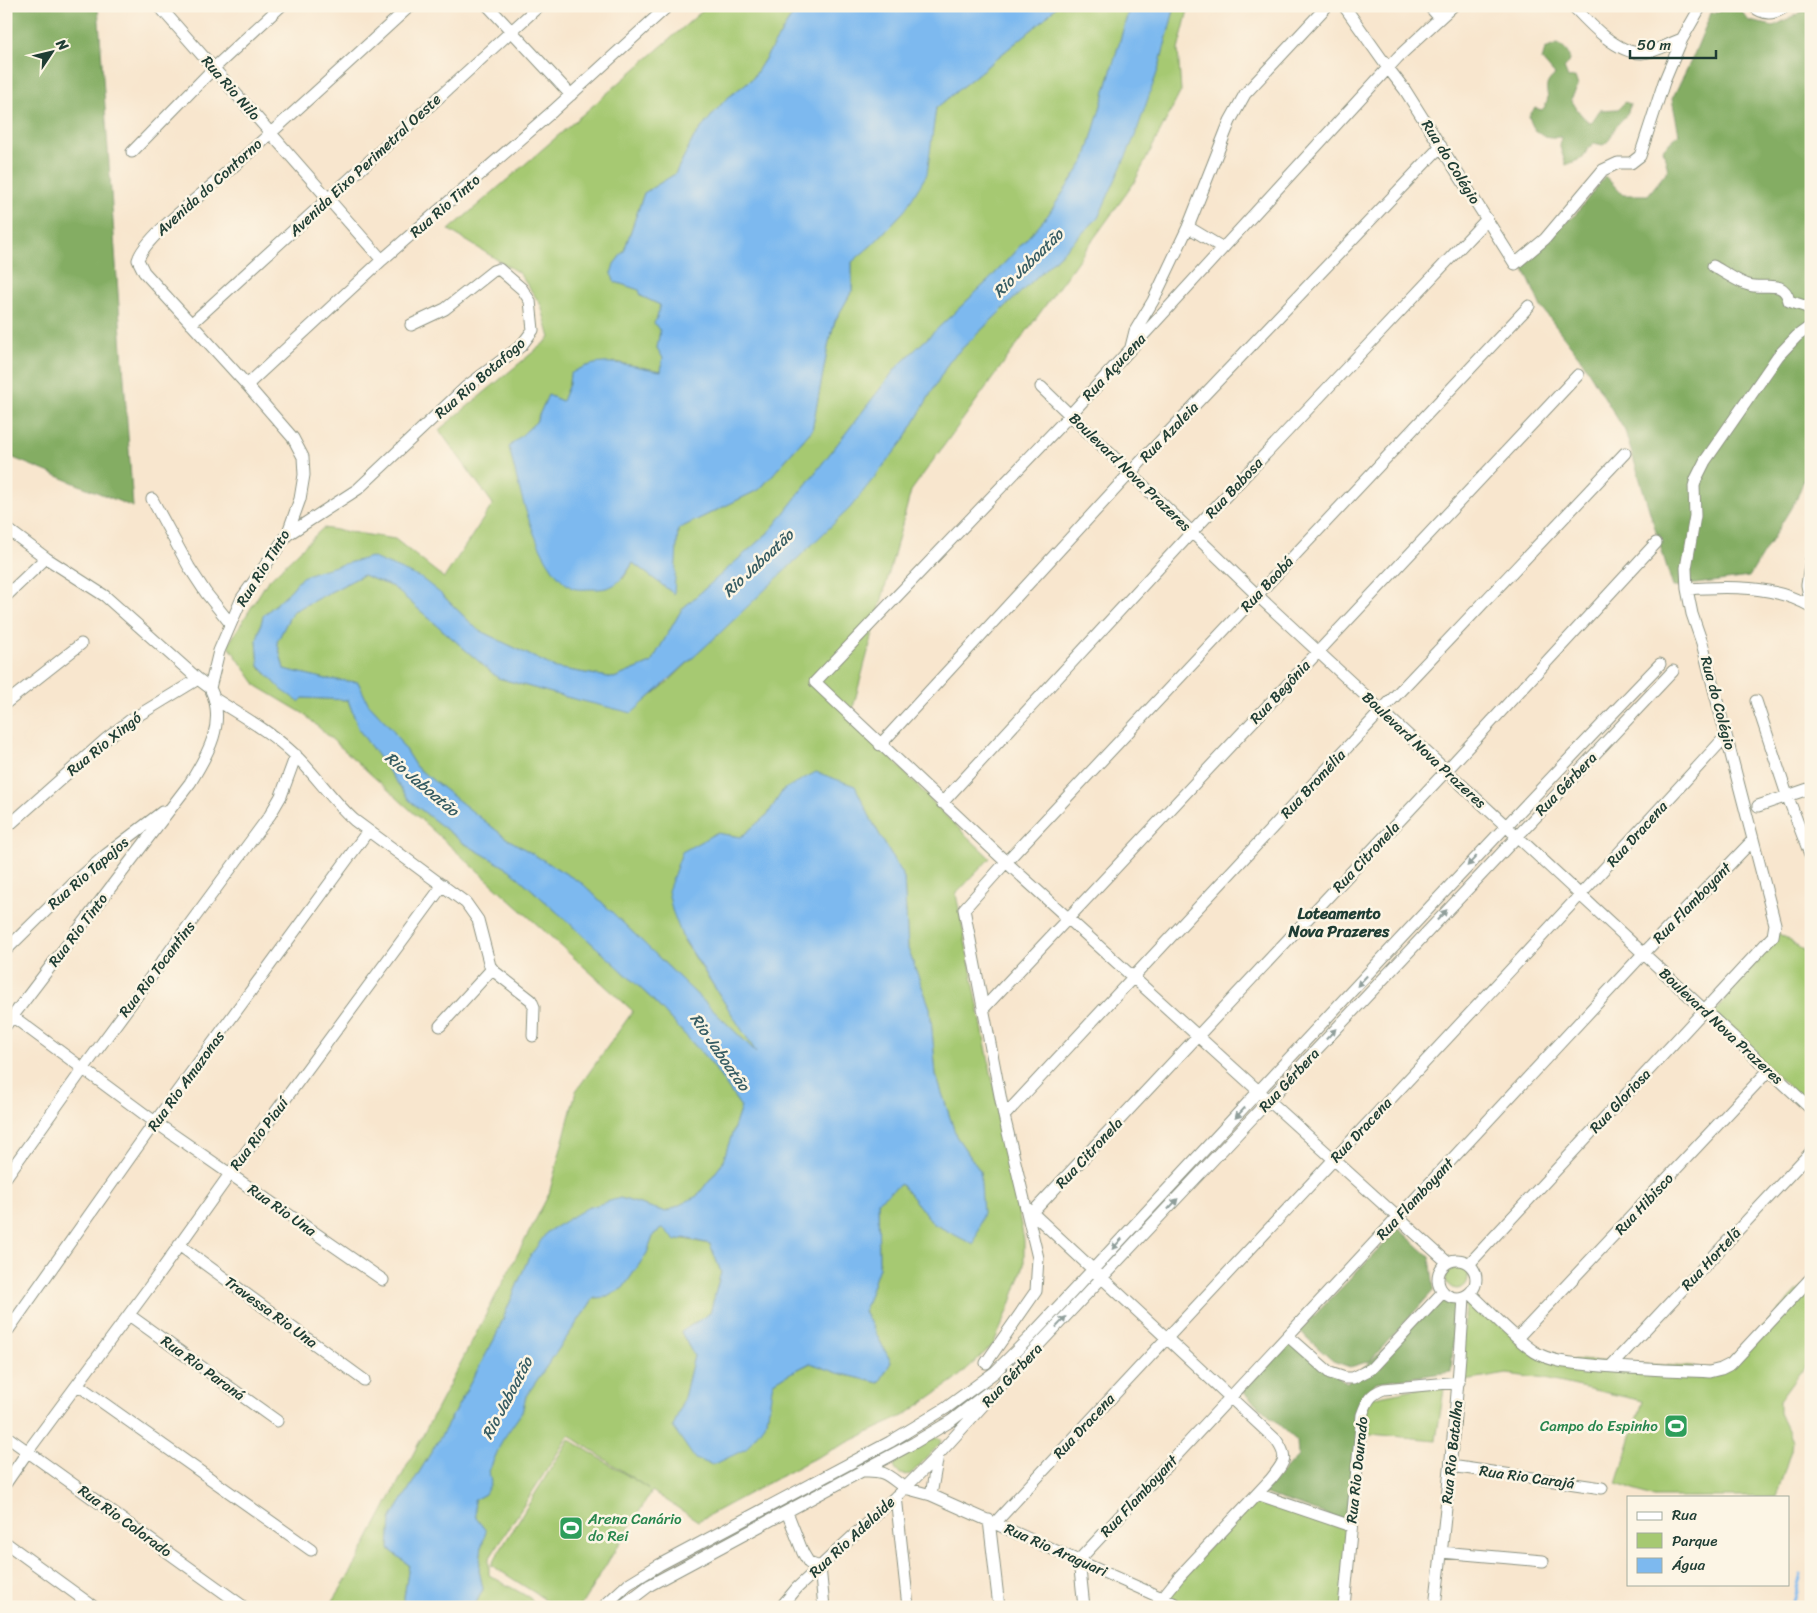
<svg xmlns="http://www.w3.org/2000/svg" width="1817" height="1613" viewBox="0 0 1817 1613" font-family="Sriracha,sans-serif">
	<rect width="100%" height="100%" fill="#fcf5e5"/>
	<filter id="ink" filterUnits="userSpaceOnUse"><feTurbulence type="fractalNoise" baseFrequency=".02" numOctaves="2"/><feDisplacementMap in="SourceGraphic" scale="10" xChannelSelector="R" yChannelSelector="G"/><feConvolveMatrix kernelMatrix="1 2 1 2 8 2 1 2 1" color-interpolation-filters="sRGB"/></filter>
	<filter id="wash" filterUnits="userSpaceOnUse"><feTurbulence type="fractalNoise" baseFrequency=".0096" numOctaves="4" result="noise"/><feDisplacementMap in="SourceGraphic" scale="20" xChannelSelector="R" yChannelSelector="G"/><feGaussianBlur stdDeviation="1.12" result="paint"/><feColorMatrix in="noise" values="0 0 0 0 0 0 0 0 0 0 0 0 0 0 0 0 0 1.4 0 .05"/><feComposite in="paint" operator="in"/></filter>
	<g filter="url(#wash)">
		<rect width="100%" height="100%" fill="#f8e6ce"/>
		<path fill="#a6c972" stroke="#628353" d="M708 6H798L753 78 725 100 694 137 675 174 644 193 624 251 614 264 615 282 640 290 641 296 660 305 657 318 660 331 657 348 663 358 661 371 615 362 570 374 569 384 562 401 548 395 536 422 509 447 623 579 633 563 673 593 678 529 760 489 812 430 829 342 835 321 852 291V261L873 244 905 210 926 174 936 108 1041 22 1057 6H1130L1085 160 1048 215 991 278 897 367 770 531 682 609 651 663 614 678 556 668 478 630 440 593 355 561 302 577 291 590 263 616 257 640 259 667 282 690 303 698 348 700 359 730 410 801 462 842 510 870 616 965 653 1000 711 1063 741 1107 722 1164 697 1196 666 1212 620 1198 528 1259 495 1338 444 1431 391 1519 389 1549 409 1565 404 1598 401 1607H329L353 1569 549 1194 576 1091 633 1011 304 714 257 686 228 645 267 582 323 528 395 539 444 578 493 504 439 430 550 338 541 305 519 273 449 230Z
			M1175 6H1189L1178 50 1181 91 1134 183 911 491 851 715 947 817 990 858 956 894 1024 1240V1265L1008 1311 993 1345 956 1379 905 1415 809 1461 698 1521 652 1491 580 1607H557L491 1565 569 1439 649 1489 569 1435 489 1559V1575L530 1598 536 1607H464L476 1603 483 1589 479 1570 482 1545 486 1531 476 1518 474 1500 485 1494 489 1471 501 1441 522 1412 526 1396 594 1298 607 1297 623 1288 647 1253 654 1234 663 1228 673 1237 710 1244 721 1272 710 1313 681 1332 694 1356 684 1398 674 1427 767 1420 772 1382 811 1363 838 1373 879 1383 891 1362 864 1311 879 1267 878 1201 901 1184 934 1224 973 1244 980 1171 956 1136 936 1075 930 1008 908 949 904 878 873 823 783 790 768 814 741 837 716 833 681 936 758 1054 583 884 506 838 416 767 392 729 368 703 358 682 326 679 284 669 277 642 292 612 363 575 393 587 498 678 566 697 632 712 668 682 755 598 904 440 950 360 1098 218 1159 67Z
			M1778 933 1811 956V1109L1714 1013Z
			M1446 1278a11 11 0 1 1 22 0a11 11 0 1 1-22 0Z
			M1811 1278V1357L1779 1401V1413L1792 1441 1791 1450 1776 1497H1654L1617 1484 1643 1401 1545 1379 1507 1374 1459 1382 1467 1295 1548 1358 1721 1369Z
			M1445 1383 1436 1440 1360 1433 1369 1398Z
			M937 1437 941 1440 940 1444 911 1474C903 1476 896 1474 894 1466L898 1457Z
			M1257 1494 1351 1526 1344 1607H1184L1163 1597Z"/>
		<path fill="#84ad64" stroke="#52754c" d="M6 6H98L133 507 6 455Z
			M1738 7 1749 21 1774 26 1811 7V461L1797 498 1749 577 1673 587 1625 431 1581 359 1541 307 1524 269 1545 239 1576 214 1605 176 1623 195H1648L1668 170 1663 149 1679 134 1672 99 1693 57 1711 13Z
			M1557 44C1568 50 1574 58 1564 68L1568 78 1575 77 1578 86 1571 99C1576 108 1582 118 1591 123L1600 110 1618 109 1625 102 1630 104C1628 118 1622 117 1615 128 1610 137 1612 139 1603 145L1594 143 1588 148 1583 158 1566 165 1560 147 1561 137C1543 138 1534 135 1529 116L1535 108 1542 110C1556 95 1537 89 1555 75L1542 60 1545 49Z
			M1399 1229 1430 1257 1434 1290 1370 1361 1350 1367 1333 1361 1299 1331Z
			M1445 1300 1455 1303 1456 1308 1451 1372 1376 1382 1365 1397 1349 1522 1263 1493 1298 1456 1297 1441 1243 1392 1288 1341 1347 1383 1437 1302Z"/>
		<path fill="#7db9ef" stroke="#4e7b92" d="M798 6H1057L1041 22 936 108 927 174 905 210 873 244 852 262V291L835 321 829 342 812 430 760 489 678 529 674 594 633 563C620 582 615 590 591 589 585 589 577 590 572 588 535 565 519 487 509 447L536 422 548 395 562 401 569 384 570 374C602 354 627 366 661 371L663 358 657 348 660 331 654 323 657 318 660 305 641 296 639 290 615 282 611 274 614 264 624 251 644 193 675 174 694 137 725 100 753 78Z
			M1130 6H1175L1159 67 1135 136 1098 218 950 360 904 440 850 508 719 634 632 713 566 697 498 678 393 587 363 575 292 612 277 642 284 669 326 679 358 682 368 703 392 729 416 767 506 838 583 884 756 1052 682 936 672 910 668 891 682 852 716 833 741 837 768 814 783 790 816 772 855 786 873 823 904 878 908 949 930 1008 936 1075 956 1136 980 1171 983 1212 974 1245 934 1224 901 1184 878 1201 879 1267 864 1311 891 1362 879 1383 838 1373 810 1363 773 1382 767 1420 746 1449 713 1465 695 1459 673 1427 684 1398 694 1356 681 1332 710 1313 721 1272 710 1244 684 1238 676 1241 663 1228 654 1234 647 1253 623 1288 607 1297 594 1298 526 1396 522 1412 502 1441 489 1471 491 1483 485 1494 474 1500 476 1518 486 1531 482 1545 479 1570 483 1589 476 1603 464 1607H401L404 1598 409 1565 389 1549 391 1519 444 1431 495 1338 528 1259 547 1232 587 1208 620 1198 666 1212 697 1196 722 1164 741 1107 711 1063 653 1000 616 965 510 870 462 842 410 801 359 730 348 700 303 698 299 702 282 690 259 666 257 640 263 616 291 590 302 577 317 571 371 557 421 578 440 593 478 630 556 668 614 678 651 663 682 609 770 531 897 367 991 278 1048 215 1085 160Z"/>
		<g fill="none" stroke-linecap="round" stroke-linejoin="round">
			<path stroke="#7db9ef" stroke-width="3" d="M1791 1607 1801 1575"/>
		</g>
	</g>
	<g filter="url(#ink)">
		<g fill="none" stroke-linecap="round" stroke-linejoin="round">
			<g stroke="#8c9281" stroke-width="13">
				<path id="minor" d="M159 6 382 260
					M488 6 571 95
					M1344 6 1388 68 1070 415 815 682 1006 862 1447 1262
					M1429 6 1440 18
					M1453 6 1398 57 1388 68 1405 90 1515 264 1545 239 1603 170 1618 163H1631L1640 156 1664 82 1682 39 1701 6
					M1573 6C1589 23 1617 54 1642 53 1655 53 1670 43 1682 39
					M1753 6C1764 16 1774 15 1786 6
					M132 152 214 68 281 6
					M1188 227 1223 248
					M1713 266C1722 271 1740 283 1749 285 1764 290 1784 278 1789 301L1807 307 1811 312
					M191 324 539 6
					M1131 347 1135 331 1153 301 1188 227 1230 121 1245 94 1327 6
					M247 385 144 272 138 260C144 238 199 197 218 180 283 123 346 65 410 6
					M1041 387 1257 595 1811 1109
					M152 499 189 567 206 593 230 623
					M6 528 46 558 105 596 198 679
					M287 535 358 489 466 387 521 346 533 330 530 301 522 289 499 269 493 271 445 309 411 325
					M1811 559 1807 585 1811 607
					M1687 589C1727 586 1774 585 1810 606
					M6 596 46 558
					M215 699C242 716 271 732 294 754 316 775 332 800 354 820L466 903 478 920 490 966 495 972 531 1000 534 1007 533 1036
					M1756 701 1787 795 1811 857
					M6 703 81 644
					M880 745 1130 473 1441 146
					M942 803 1192 532 1487 219
					M1758 806 1811 788
					M6 828 106 739 129 721 198 679 210 688
					M6 950 74 883 107 854 162 812
					M983 1009 1578 375
					M12 1016 155 1122 383 1280
					M6 1025 190 783C208 754 227 722 210 688L219 651 242 598 287 535 300 499 304 475 303 457 293 438 247 385 382 260 553 111 668 6
					M440 1026 492 969
					M1004 1116 1382 710 1625 453
					M6 1177 83 1069 270 815 281 796 296 755
					M1027 1208 1276 1440C1290 1459 1283 1463 1271 1479L1179 1577 1163 1597
					M1032 1213 1446 771 1656 543
					M179 1245 364 1380
					M1438 1279a19 19 0 1 1 38 0a19 19 0 1 1-38 0Z
					M1469 1264 1773 936 1775 924 1702 643 1692 614 1687 589 1686 568 1695 516 1694 486 1696 479 1705 461 1778 356 1797 336 1811 326
					M1470 1293C1491 1312 1512 1337 1535 1352 1551 1362 1573 1363 1591 1365 1630 1369 1670 1370 1709 1372L1721 1369 1731 1364 1811 1278
					M129 1315 277 1421
					M6 1333 155 1122 368 831
					M1288 1336 1330 1373 1345 1378H1353L1371 1369 1443 1292
					M1518 1337 1769 1070
					M986 1363 1036 1291 1038 1258 1004 1116 964 909 1006 862 1529 306
					M1610 1367 1811 1152
					M78 1385 311 1550
					M6 1436 244 1607
					M1451 1466 1602 1488
					M864 1471C885 1470 888 1476 905 1488L938 1455 1015 1370 1673 671
					M6 1483 28 1451 153 1282 230 1174 443 885
					M1257 1494 1351 1526
					M931 1495 938 1455
					M896 1496 908 1607
					M787 1512 803 1553 809 1563 820 1567 824 1607
					M989 1520 999 1607
					M995 1523C1238 1260 1485 1001 1726 736
					M6 1543 94 1607
					M1441 1552 1543 1561
					M603 1607 628 1584 659 1565 890 1442 946 1408 995 1372 1028 1339C1239 1114 1446 886 1660 664
					M621 1607 650 1585 680 1569 914 1443 951 1421 987 1393
					M781 1607 797 1588 905 1488 931 1495 1182 1607
					M1084 1607 1079 1560 1643 954 1753 840
					M1344 1607 1362 1415C1367 1401 1370 1394 1384 1389L1459 1382
					M1435 1607C1447 1504 1458 1401 1464 1297"/>
			</g>
			<use href="#minor" stroke="#fff" stroke-width="11"/>
		</g>
		<defs><path id="oneway-solid" d="M-6-.8H1V-3.2L6.5 0L1 3.2V.8H-6Z" transform="scale(1.25)"/></defs>
		<g fill="#8f9e9a">
			<use href="#oneway-solid" transform="translate(1472 861) rotate(133)"/>
			<use href="#oneway-solid" transform="translate(1442 915) rotate(-47)"/>
			<use href="#oneway-solid" transform="translate(1362 981) rotate(133)"/>
			<use href="#oneway-solid" transform="translate(1331 1034) rotate(-47)"/>
			<use href="#oneway-solid" transform="translate(1240 1113) rotate(133)"/>
			<use href="#oneway-solid" transform="translate(1173 1204) rotate(-47)"/>
			<use href="#oneway-solid" transform="translate(1117 1244) rotate(133)"/>
			<use href="#oneway-solid" transform="translate(1061 1322) rotate(-47)"/>
		</g>
	</g>
	<defs>
		<g id="stadium-square" transform="scale(1.25)"><rect x="-9" y="-9" width="18" height="18" rx="4" fill="#2e9e5b" stroke="#fcf5e5"/><path d="M0-5a6.5 5 0 1 0 0 10a6.5 5 0 1 0 0-10ZM-3.5-1.8h7v3.6h-7Z" fill="#fff"/></g>
	</defs>
	<g fill-rule="evenodd">
		<use href="#stadium-square" x="1676" y="1426"/>
		<use href="#stadium-square" x="571" y="1528"/>
	</g>
	<g text-anchor="middle" dominant-baseline="central" stroke-width="5" stroke-linejoin="round" paint-order="stroke">
		<g font-size="15" fill="#1f3d34" stroke="#fcf5e5">
			<text transform="translate(231 88) rotate(49)">Rua Rio Nilo</text>
			<text transform="translate(1451 162) rotate(58)">Rua do Colégio</text>
			<text transform="translate(365 165) rotate(-43)">Avenida Eixo Perimetral Oeste</text>
			<text transform="translate(209 187) rotate(-42)">Avenida do Contorno</text>
			<text transform="translate(445 206) rotate(-41)">Rua Rio Tinto</text>
			<text transform="translate(1114 367) rotate(-47)">Rua Açucena</text>
			<text transform="translate(480 378) rotate(-41)">Rua Rio Botafogo</text>
			<text transform="translate(1169 432) rotate(-46)">Rua Azaleia</text>
			<text transform="translate(1130 472) rotate(44)">Boulevard Nova Prazeres</text>
			<text transform="translate(1234 488) rotate(-47)">Rua Babosa</text>
			<text transform="translate(263 568) rotate(-58)">Rua Rio Tinto</text>
			<text transform="translate(1267 584) rotate(-47)">Rua Baobá</text>
			<text transform="translate(1280 692) rotate(-47)">Rua Begônia</text>
			<text transform="translate(1718 703) rotate(75)">Rua do Colégio</text>
			<text transform="translate(104 744) rotate(-39)">Rua Rio Xingó</text>
			<text transform="translate(1424 750) rotate(43)">Boulevard Nova Prazeres</text>
			<text transform="translate(1313 784) rotate(-47)">Rua Bromélia</text>
			<text transform="translate(1566 784) rotate(-46)">Rua Gérbera</text>
			<text transform="translate(1637 834) rotate(-48)">Rua Dracena</text>
			<text transform="translate(1366 857) rotate(-47)">Rua Citronela</text>
			<text transform="translate(88 873) rotate(-41)">Rua Rio Tapajos</text>
			<text transform="translate(1692 903) rotate(-46)">Rua Flamboyant</text>
			<text transform="translate(78 930) rotate(-53)">Rua Rio Tinto</text>
			<text transform="translate(157 969) rotate(-53)">Rua Rio Tocantins</text>
			<text transform="translate(1721 1026) rotate(43)">Boulevard Nova Prazeres</text>
			<text transform="translate(1289 1080) rotate(-47)">Rua Gérbera</text>
			<text transform="translate(186 1081) rotate(-54)">Rua Rio Amazonas</text>
			<text transform="translate(1620 1101) rotate(-47)">Rua Gloriosa</text>
			<text transform="translate(1361 1130) rotate(-47)">Rua Dracena</text>
			<text transform="translate(259 1134) rotate(-53)">Rua Rio Piauí</text>
			<text transform="translate(1089 1153) rotate(-47)">Rua Citronela</text>
			<text transform="translate(1415 1199) rotate(-47)">Rua Flamboyant</text>
			<text transform="translate(1644 1204) rotate(-47)">Rua Hibisco</text>
			<text transform="translate(282 1210) rotate(35)">Rua Rio Una</text>
			<text transform="translate(1711 1259) rotate(-47)">Rua Hortelã</text>
			<text transform="translate(271 1312) rotate(36)">Travessa Rio Una</text>
			<text transform="translate(203 1368) rotate(36)">Rua Rio Paraná</text>
			<text transform="translate(1012 1375) rotate(-47)">Rua Gérbera</text>
			<text transform="translate(1084 1426) rotate(-47)">Rua Dracena</text>
			<text transform="translate(1452 1452) rotate(-84)">Rua Rio Batalha</text>
			<text transform="translate(1357 1470) rotate(-84)">Rua Rio Dourado</text>
			<text transform="translate(1527 1477) rotate(8)">Rua Rio Carajá</text>
			<text transform="translate(1139 1496) rotate(-47)">Rua Flamboyant</text>
			<text transform="translate(125 1521) rotate(36)">Rua Rio Colorado</text>
			<text transform="translate(852 1537) rotate(-43)">Rua Rio Adelaide</text>
			<text transform="translate(1056 1550) rotate(24)">Rua Rio Araguari</text>
		</g>
		<g font-size="15" fill="#27864d" stroke="#fcf5e5" text-anchor="end">
			<text x="1658" y="1426">Campo do Espinho</text>
			<text x="588" y="1519" text-anchor="start">Arena Canário<tspan x="588" dy="17">do Rei</tspan></text>
		</g>
		<g font-size="16" font-style="italic" fill="#365c63" stroke="#fcf5e5">
			<text transform="translate(1028 263) rotate(-44)">Rio Jaboatão</text>
			<text transform="translate(758 563) rotate(-43)">Rio Jaboatão</text>
			<text transform="translate(422 784) rotate(40)">Rio Jaboatão</text>
			<text transform="translate(720 1052) rotate(55)">Rio Jaboatão</text>
			<text transform="translate(507 1398) rotate(-62)">Rio Jaboatão</text>
		</g>
		<g font-size="16" font-weight="bold" fill="#1f3d34" stroke="#fcf5e5">
			<text x="1339" y="913">Loteamento<tspan x="1339" dy="18">Nova Prazeres</tspan></text>
		</g>
	</g>
	<rect width="1817" height="1613" fill="none" stroke="#fcf5e5" stroke-width="25"/>
	<rect x="1627" y="1496" width="162" height="90" fill="#fcf5e5" stroke="#a4ab9e"/>
	<rect x="1637" y="1512" width="25" height="8" fill="#ffffff" stroke="#a4ab9e"/>
	<text x="1672" y="1520" font-size="15" fill="#1f3d34">Rua</text>
	<rect x="1637" y="1533" width="25" height="15" fill="#a6c972" stroke="#a4ab9e"/>
	<text x="1672" y="1546" font-size="15" fill="#1f3d34">Parque</text>
	<rect x="1637" y="1558" width="25" height="15" fill="#7db9ef" stroke="#a4ab9e"/>
	<text x="1672" y="1570" font-size="15" fill="#1f3d34">Água</text>
	<g transform="translate(52 52) rotate(55)" stroke="#fcf5e5" stroke-width="4" paint-order="stroke">
	<path d="M0-4L9 19L0 12L-9 19Z" fill="#1f3d34"/>
	<text y="-8" font-size="14" font-weight="bold" text-anchor="middle" fill="#1f3d34">N</text>
	</g>
	<path d="M1630 50v8h86v-8" fill="none" stroke="#1f3d34" stroke-width="2.5"/>
	<text x="1637" y="50" font-size="15" fill="#1f3d34" stroke="#fcf5e5" stroke-width="4" paint-order="stroke">50 m</text>
</svg>
